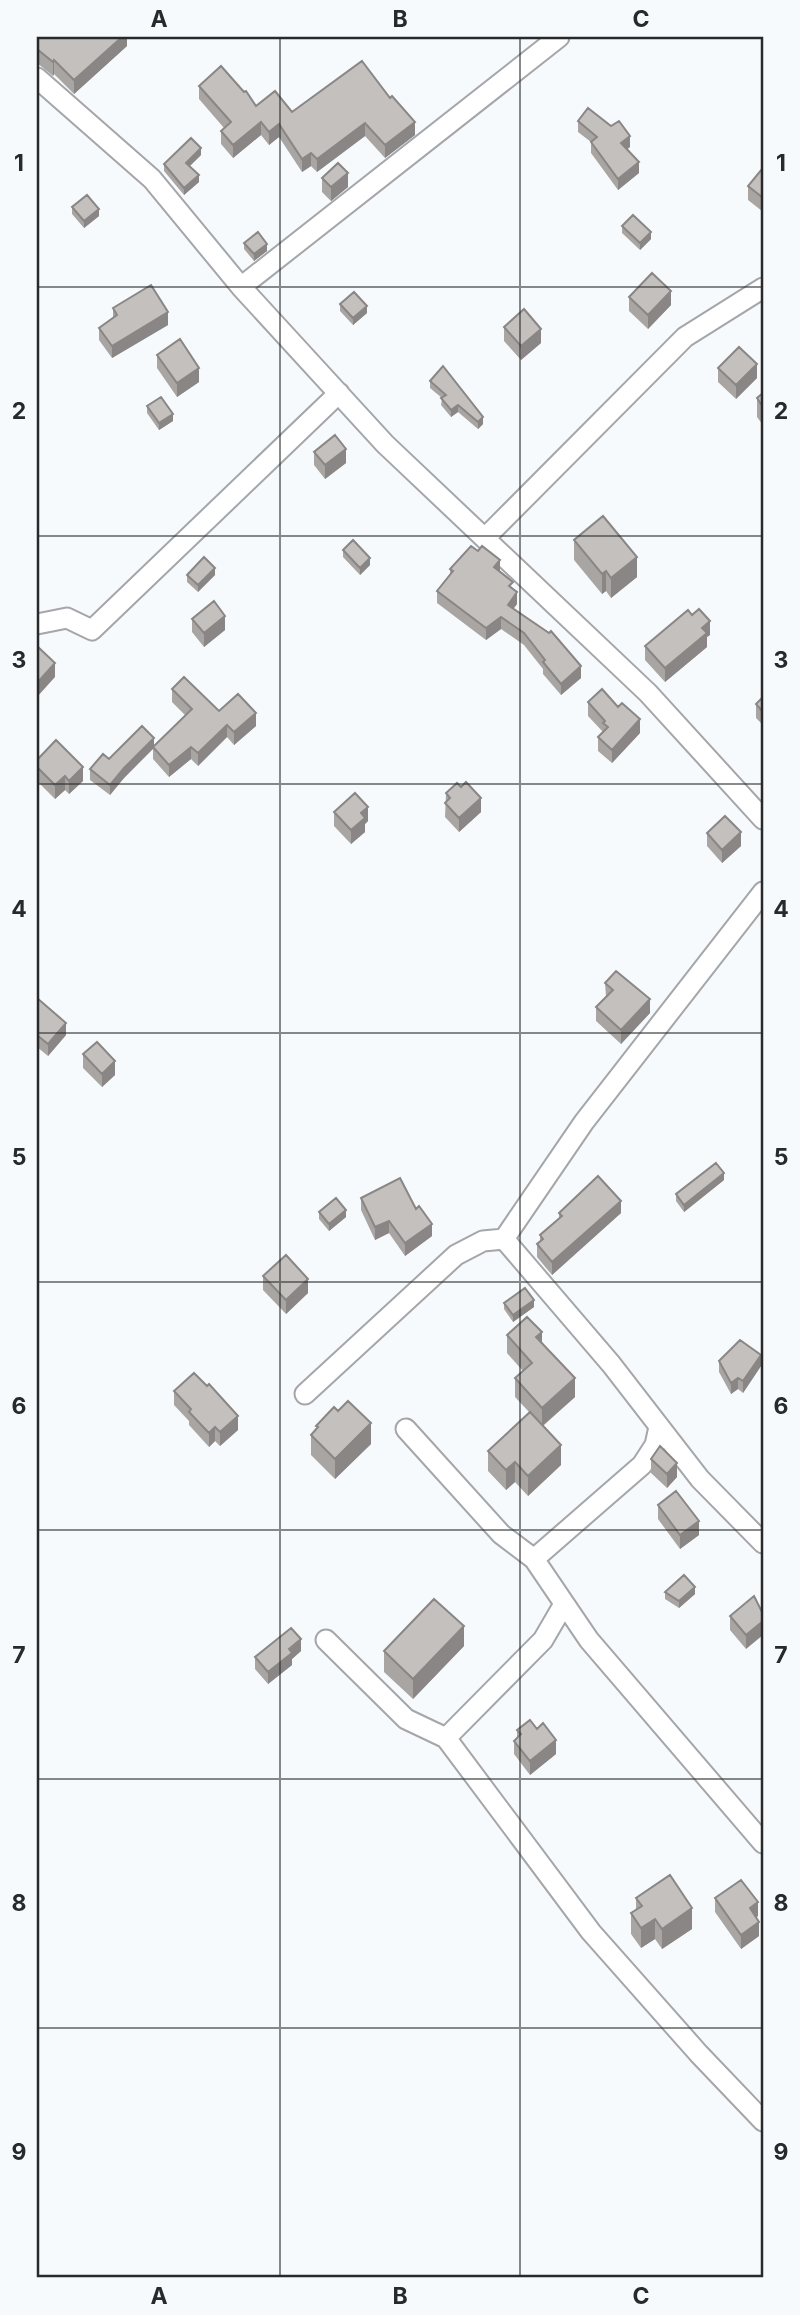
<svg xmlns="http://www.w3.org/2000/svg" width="800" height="2315" viewBox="0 0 800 2315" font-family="Inter,sans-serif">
	<rect width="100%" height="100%" fill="#f7fafd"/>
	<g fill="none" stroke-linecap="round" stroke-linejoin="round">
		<g stroke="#a4a6aa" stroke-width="23">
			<path id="street" d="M37 78 152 179 241 287 385 444 648 693 763 819
				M241 287 559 37
				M485 538 685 337 763 288
				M37 624 67 618 92 630 339 393
				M504 1239 611 1364 700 1479 763 1543
				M305 1394 456 1255 483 1241 504 1239 584 1122 763 892
				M406 1429 501 1534 534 1559 589 1640 763 1843
				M534 1559 642 1465 655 1445 659 1427
				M326 1640 406 1719 446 1738 591 1932 699 2054 763 2121
				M446 1738 543 1640 564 1604"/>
		</g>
		<use href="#street" stroke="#fff" stroke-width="19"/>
	</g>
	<path fill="#a9a5a3" d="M37 37H127V46L74 94 54 74 53 76 37 63Z
		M362 61 415 135 385 158 365 136 317 172 311 166 302 172 279 137 269 145 261 135 233 158 221 144V131L224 128 199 99V86L256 106 292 112Z
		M578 121 630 147 627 149 639 173 618 190 591 153V142L578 132Z
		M201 155 189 166 199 182 184 195 164 171V164Z
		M762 169V211L748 200V186Z
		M322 178 348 187 331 201 322 192Z
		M72 207 99 216 84 228 72 214Z
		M622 226 651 239 640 250 622 233Z
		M244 243 267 251 254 261 244 249Z
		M629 297 671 305 648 329 629 311Z
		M340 304 367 313 353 325 340 311Z
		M113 308 168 325 112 358 99 340V328L113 318Z
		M504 327 541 343 521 360 504 341Z
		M157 355 199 382 177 397 157 368Z
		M718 368 757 378 736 399 718 382Z
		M430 381 483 424 478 429 458 412 451 417 441 405 442 398 430 388Z
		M763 393V425L757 417V398Z
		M147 406 173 421 159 430 147 413Z
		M314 452 346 463 325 479 314 465Z
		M574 540 637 577 611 598 606 591 602 594 574 560Z
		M343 550 370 565 360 575 343 557Z
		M450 569 500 571 513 589 517 604 513 609 581 678 561 695 543 674V669L524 645 501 629 486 640 437 603V591L450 574Z
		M187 575H215L198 592 187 582Z
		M192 619 225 630 204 647 192 632Z
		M710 635 707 637V647L665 682 645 660V646Z
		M172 689 219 711 256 726 234 745 227 737 198 766 191 759 169 777 153 759V748L124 778 110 795 90 780V769L109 759 154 747 185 715 172 702Z
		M763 697V725L756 718V704Z
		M588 702 640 733 612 763 598 751V737L603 732 588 716Z
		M37 760 83 781 69 794 65 790 55 799 37 781Z
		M446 793 481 812 459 832 445 817Z
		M334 812 368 821 365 824V832L351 844 334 826Z
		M707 833 741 846 722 863 707 846Z
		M605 983 650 1013 621 1044 596 1021V1007L606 997Z
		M37 998 66 1035 48 1056 37 1047Z
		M83 1054 115 1075 102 1087 83 1068Z
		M724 1180 684 1212 676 1201V1194Z
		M361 1198 416 1209 432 1236 405 1256 389 1233 375 1240 361 1210Z
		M319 1212 346 1217 329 1231 319 1219Z
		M559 1213H621L552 1275 537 1257V1244L540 1242V1235L559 1219Z
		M263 1276 308 1293 286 1314 263 1290Z
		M504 1303 534 1307 513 1322 504 1309Z
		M507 1335 542 1342 575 1397 543 1426 561 1465 528 1496 515 1482 506 1490 488 1471V1451L530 1413 515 1397V1378L523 1371 507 1353Z
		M719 1361 761 1366 743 1393 738 1389 731 1394 719 1372Z
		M174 1391 238 1430 220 1446 215 1441 209 1447 189 1425V1421L174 1405Z
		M316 1426 371 1444 335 1479 311 1455V1435L316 1429Z
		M651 1459 677 1477 667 1488 651 1473Z
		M658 1505 699 1535 680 1549 658 1519Z
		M665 1592 695 1594 679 1608 665 1599Z
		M754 1596 746 1649 730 1630V1616Z
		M464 1646 413 1699 384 1672V1651Z
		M301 1651 292 1659V1665L268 1684 255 1669V1657Z
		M517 1730 556 1754 530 1775 514 1754V1741L517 1738Z
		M636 1898 692 1929 662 1949 655 1939 641 1948 631 1934V1913L636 1910Z
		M715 1898 758 1916 756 1917 759 1936 741 1949 715 1912Z"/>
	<path fill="#898685" d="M122 37H127V46L74 94V80Z
		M54 60V74L53 76V62Z
		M261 122V135L233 158V145Z
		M415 122V135L385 158V145Z
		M365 123V136L317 172V159Z
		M279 124V137L269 145V132Z
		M630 136V147L621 154V143Z
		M201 148V155L186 170V163Z
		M311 153V166L302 172V159Z
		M639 162V173L618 190V179Z
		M348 173V187L331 201V187Z
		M199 175V182L184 195V188Z
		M763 195V209L762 211V197Z
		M99 209V216L84 228V221Z
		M651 232V239L640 250V243Z
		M267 244V251L254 261V254Z
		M671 291V305L648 329V315Z
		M367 306V313L353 325V318Z
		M168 312V325L112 358V346Z
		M541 329V343L521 360V346Z
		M757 364V378L736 399V385Z
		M199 368V382L177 397V383Z
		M458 405V412L451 417V410Z
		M173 414V421L159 430V423Z
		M483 417V424L478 429V422Z
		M346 449V463L325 479V465Z
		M637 557V577L611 598V578Z
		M370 558V565L360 575V568Z
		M500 560V572L494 567Z
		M215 568V575L198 592V585Z
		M606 571V591L602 594V574Z
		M517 592V604L508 616V605Z
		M225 616V630L204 647V633Z
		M501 617V629L486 640V628Z
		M710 621V635L707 637V647L665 682V668L702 628Z
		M55 663V677L37 697V683Z
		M581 666V678L561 695V684Z
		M256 713V726L234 745V732Z
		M640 719V733L612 763V750Z
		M227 725V737L198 766V753Z
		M154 738V748L124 778 110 795V785L124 768Z
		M191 747V759L169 777V765Z
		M83 767V781L69 794V781Z
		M65 776V790L55 799V785Z
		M481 798V812L459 832V818Z
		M368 807V821L365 824V832L351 844V830L361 813Z
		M741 832V846L722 863V850Z
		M650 999V1013L621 1044V1030Z
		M66 1023V1035L48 1056V1044Z
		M115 1061V1075L102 1087V1074Z
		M724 1173V1180L684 1212V1205Z
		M621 1201V1213L552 1275V1262Z
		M346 1210V1217L329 1231V1224Z
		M389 1221V1233L375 1240V1227Z
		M432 1224V1236L405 1256V1243Z
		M308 1279V1293L286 1314V1300Z
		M534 1300V1307L513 1322V1315Z
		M542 1332V1351L536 1337Z
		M761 1355V1366L743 1393V1381Z
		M575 1378V1397L542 1426V1408Z
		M738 1378V1389L731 1394V1383Z
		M238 1416V1430L220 1446V1432Z
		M371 1423V1444L335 1479V1459Z
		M215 1427V1441L209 1447V1433Z
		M561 1445V1465L528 1496V1476Z
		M515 1462V1482L506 1490V1470Z
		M677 1463V1477L667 1488V1474Z
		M699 1521V1535L680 1549V1535Z
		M695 1587V1594L679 1608V1601Z
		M763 1621V1635L746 1649V1635Z
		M464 1626V1646L413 1699V1679Z
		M301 1639V1651L292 1659V1665L268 1684V1672L289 1649Z
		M556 1740V1754L530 1775V1761Z
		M758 1902V1916L750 1922V1908Z
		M692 1908V1929L662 1949V1929Z
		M655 1919V1939L641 1948V1928Z
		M759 1922V1936L741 1949V1935Z"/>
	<path fill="#c4c0be" stroke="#898685" stroke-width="2" d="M37 37H122L74 80 54 60 53 62 37 49Z
		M362 61 390 98 392 96 415 122 385 145 365 123 317 159 311 153 302 159 279 124 269 132 261 122 233 145 221 131 231 122 199 86 221 66 244 92 246 91 256 106 275 91 292 112Z
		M588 108 611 126 619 121 630 136 621 143 639 162 618 179 591 142 597 137 578 121Z
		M191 138 201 148 186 163 199 175 184 188 164 164Z
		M338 163 348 173 331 187 322 178Z
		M762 169H763V195L762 197 748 186Z
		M87 195 99 209 84 221 72 207Z
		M633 215 651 232 640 243 622 226Z
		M258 232 267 244 254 254 244 243Z
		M652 273 671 291 648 315 629 297Z
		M151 285 168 312 112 346 99 328 117 315 113 308Z
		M354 292 367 306 353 318 340 304Z
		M524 309 541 329 521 346 504 327Z
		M180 339 199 368 177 383 157 355Z
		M739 347 757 364 736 385 718 368Z
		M443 366 483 417 478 422 458 405 451 410 441 398 446 395 430 381Z
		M763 393V407L757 398Z
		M161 397 173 414 159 423 147 406Z
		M335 435 346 449 325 465 314 452Z
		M603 516 637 557 611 578 606 571 602 574 574 540Z
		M353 540 370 558 360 568 343 550Z
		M471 546 478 551 482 546 500 560 494 567 513 582 509 586 517 592 508 605 549 633 551 631 581 666 561 684 543 662 545 660 524 633 501 617 486 628 437 591 453 571 450 569Z
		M204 557 215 568 198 585 187 575Z
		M214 601 225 616 204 633 192 619Z
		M699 609 710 621 702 628 707 633 665 668 645 646 688 610 692 615Z
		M37 646 55 663 37 683Z
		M184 677 219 711 238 694 256 713 234 732 227 725 198 753 191 747 169 765 153 747 192 709 172 689Z
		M602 689 618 707 622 703 640 719 612 750 598 737 608 727 603 723 605 721 588 702Z
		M763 697V712L756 704Z
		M142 726 154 738 124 768 110 785 90 769 103 754 109 759Z
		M56 740 83 767 69 781 65 776 55 785 37 767V760Z
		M466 782 481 798 459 818 445 803 450 798 446 793 457 783 461 787Z
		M355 793 368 807 361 813 365 818 351 830 334 812Z
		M725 816 741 832 722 850 707 833Z
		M616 971 650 999 621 1030 596 1007 613 990 605 983Z
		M37 998 66 1023 48 1044 37 1035Z
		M97 1042 115 1061 102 1074 83 1054Z
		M716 1163 724 1173 684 1205 676 1194Z
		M598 1176 621 1201 552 1262 537 1244 543 1239 540 1235 562 1216 559 1213Z
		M400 1178 416 1209 419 1206 432 1224 405 1243 389 1221 375 1227 361 1198Z
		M336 1198 346 1210 329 1224 319 1212Z
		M286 1255 308 1279 286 1300 263 1276Z
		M525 1288 534 1300 513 1315 504 1303Z
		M527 1317 542 1332 536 1337 575 1378 542 1408 515 1378 532 1363 507 1335Z
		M740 1340 761 1355 743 1381 738 1378 731 1383 719 1361Z
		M194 1373 207 1386 209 1384 238 1416 220 1432 215 1427 209 1433 189 1412 191 1409 174 1391Z
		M348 1401 371 1423 335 1459 311 1435 318 1427 316 1426 334 1407 338 1411Z
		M530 1412 561 1445 528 1476 515 1462 506 1470 488 1451Z
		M660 1446 677 1463 667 1474 651 1459Z
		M676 1491 699 1521 680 1535 658 1505Z
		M684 1575 695 1587 679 1601 665 1592Z
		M754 1596 763 1614V1621L746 1635 730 1616Z
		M434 1599 464 1626 413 1679 384 1651Z
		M291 1628 301 1639 289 1649 292 1653 268 1672 255 1657Z
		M530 1720 537 1729 543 1723 556 1740 530 1761 514 1741 521 1734 517 1730Z
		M670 1875 692 1908 662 1929 655 1919 641 1928 631 1913 642 1906 636 1898Z
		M741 1880 758 1902 750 1908 759 1922 741 1935 715 1898Z"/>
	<path fill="none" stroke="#28292a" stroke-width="2" stroke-opacity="0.55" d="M280 37V2278M520 37V2278M37 287H763M37 536H763M37 784H763M37 1033H763M37 1282H763M37 1530H763M37 1779H763M37 2028H763"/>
	<rect width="800" height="2315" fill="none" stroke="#f7fafd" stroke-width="77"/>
	<rect x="38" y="38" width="724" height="2238" fill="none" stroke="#28292a" stroke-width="2.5"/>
	<g font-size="23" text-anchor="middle" font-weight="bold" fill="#28292a">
		<text x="159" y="27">A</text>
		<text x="400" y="27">B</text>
		<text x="641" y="27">C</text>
		<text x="19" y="171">1</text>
		<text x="781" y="171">1</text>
		<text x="19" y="419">2</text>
		<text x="781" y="419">2</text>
		<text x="19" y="668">3</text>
		<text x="781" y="668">3</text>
		<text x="19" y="917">4</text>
		<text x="781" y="917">4</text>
		<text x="19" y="1165">5</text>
		<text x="781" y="1165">5</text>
		<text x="19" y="1414">6</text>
		<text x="781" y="1414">6</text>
		<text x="19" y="1663">7</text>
		<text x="781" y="1663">7</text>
		<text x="19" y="1911">8</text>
		<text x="781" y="1911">8</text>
		<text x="19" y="2160">9</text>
		<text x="781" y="2160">9</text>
		<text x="159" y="2304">A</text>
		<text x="400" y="2304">B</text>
		<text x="641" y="2304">C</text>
	</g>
</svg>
